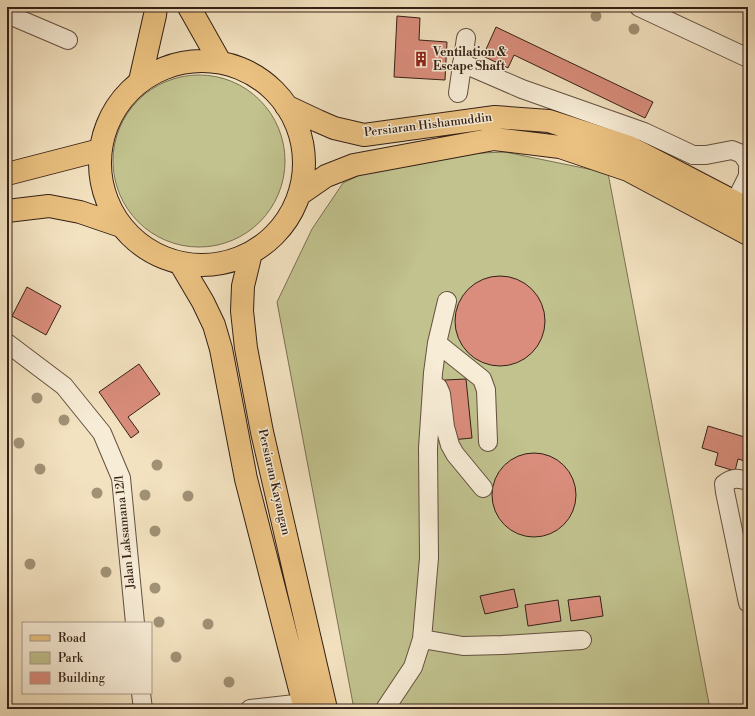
<svg xmlns="http://www.w3.org/2000/svg" width="755" height="716" viewBox="0 0 755 716" font-family="'Libre Bodoni',serif">
	<rect width="100%" height="100%" fill="#f3e2c0"/>
	<filter id="stains"><feTurbulence type="fractalNoise" baseFrequency=".005" numOctaves="4"/><feColorMatrix values="0 0 0 0 .2 0 0 0 0 .09 0 0 0 0 .02 0 0 0 .5 -.17"/></filter>
	<radialGradient id="worn" r=".72"><stop offset=".6" stop-color="#630" stop-opacity="0"/><stop offset="1" stop-color="#630" stop-opacity=".3"/></radialGradient>
	<path fill="#c1c28e" stroke="#7a7152" d="M113 161a86 86 0 1 1 172 0a86 86 0 1 1-172 0Z
		M505 152 608 173 710 709H354L277 302 312 229 343 183 366 172 436 155Z"/>
	<path fill="#da8d7c" stroke="#342016" d="M397 16 420 18 419 40 447 42 445 80 394 77Z
		M496 27 653 102 645 118 514 55 508 68 483 56Z
		M455 321a45 45 0 1 1 90 0a45 45 0 1 1-90 0Z
		M27 287 61 306 46 335 12 316Z
		M139 364 160 394 128 417 139 432 131 438 99 392Z
		M466 379 472 438 451 440 445 380Z
		M708 426 748 438V462L738 459 735 471 715 465 718 453 702 448Z
		M492 495a42 42 0 1 1 84 0a42 42 0 1 1-84 0Z
		M514 589 518 607 485 614 480 596Z
		M600 596 603 616 571 621 568 600Z
		M558 600 561 621 528 626 525 605Z"/>
	<g fill="none" stroke-linecap="round" stroke-linejoin="round">
		<g stroke="#645040" stroke-width="20">
			<path id="minor" d="M639 7 748 58
				M7 14 68 40
				M462 63 522 89 644 132 693 155H706L732 150 742 154 748 163
				M458 93 466 38
				M735 202 748 176V168
				M7 343 64 386 102 433 121 478 135 623
				M437 343 482 379 486 390 488 442
				M438 387 441 394 445 427 450 445 455 454 483 488
				M748 481C738 478 733 477 724 484L725 492 748 603
				M422 639 463 646 503 645 582 640
				M141 693 143 709
				M250 709 304 703
				M385 709 413 667 422 639 429 558 428 448 433 373 437 343 447 301"/>
		</g>
		<g stroke="#342016" stroke-width="24">
			<path id="major" d="M189 7 220 62
				M100 163a102 102 0 1 1 204 0a102 102 0 1 1-204 0Z
				M140 81 155 15 156 7
				M286 106 318 121 334 128 364 135 495 117 549 121 629 147 748 209
				M7 174 100 150
				M300 194 326 176 354 165 494 139 560 147 628 170 748 234
				M7 211 49 206 80 212 121 226
				M251 253 243 286 242 311 246 348 262 432 326 709
				M180 263 203 302 214 325 221 349 246 479 305 709"/>
		</g>
		<use href="#minor" stroke="#f7ecd6" stroke-width="18"/>
		<use href="#major" stroke="#eac180" stroke-width="22"/>
	</g>
	<g fill="#a19276">
		<circle cx="596" cy="16" r="5.5"/>
		<circle cx="634" cy="29" r="5.5"/>
		<circle cx="37" cy="398" r="5.5"/>
		<circle cx="64" cy="420" r="5.5"/>
		<circle cx="19" cy="443" r="5.5"/>
		<circle cx="157" cy="465" r="5.5"/>
		<circle cx="40" cy="469" r="5.5"/>
		<circle cx="97" cy="493" r="5.5"/>
		<circle cx="145" cy="495" r="5.5"/>
		<circle cx="188" cy="496" r="5.5"/>
		<circle cx="155" cy="531" r="5.5"/>
		<circle cx="30" cy="564" r="5.5"/>
		<circle cx="106" cy="572" r="5.5"/>
		<circle cx="155" cy="588" r="5.5"/>
		<circle cx="159" cy="622" r="5.5"/>
		<circle cx="208" cy="624" r="5.5"/>
		<circle cx="176" cy="657" r="5.5"/>
		<circle cx="229" cy="682" r="5.5"/>
	</g>
	<defs>
		<g id="building-bare" transform="scale(1.2)"><path d="M-4-6H4V6H1V3H-1V6H-4ZM-2.5-4.3h1.7v1.8h-1.7ZM.8-4.3h1.7v1.8H.8ZM-2.5-1h1.7V.8h-1.7ZM.8-1h1.7V.8H.8Z" fill="#8f2418" stroke="#f7ecd6" stroke-width="2.5" paint-order="stroke"/></g>
	</defs>
	<g fill-rule="evenodd">
		<use href="#building-bare" x="421" y="59"/>
	</g>
	<g text-anchor="middle" dominant-baseline="central" stroke-width="3" stroke-linejoin="round" paint-order="stroke">
		<g font-size="12" font-weight="bold" fill="#342016" stroke="#f7ecd6" text-anchor="start">
			<text x="433" y="52">Ventilation &amp;<tspan x="433" dy="14">Escape Shaft</tspan></text>
		</g>
		<g font-size="12" fill="#342016" stroke="#f7ecd6">
			<text transform="translate(428 125) rotate(-7)">Persiaran Hishamuddin</text>
			<text transform="translate(274 482) rotate(77)">Persiaran Kayangan</text>
			<text transform="translate(125 532) rotate(-96)">Jalan Laksamana 12/1</text>
		</g>
	</g>
	<rect width="755" height="716" fill="none" stroke="#f3e2c0" stroke-width="24"/>
	<rect x="8" y="8" width="739" height="700" fill="none" stroke="#342016" stroke-width="2"/>
	<rect x="12" y="12" width="731" height="692" fill="none" stroke="#342016"/>
	<rect x="22" y="622" width="130" height="72" fill="#f7ecd6" stroke="#a99a89"/>
	<rect x="30" y="635" width="20" height="6" fill="#eac180" stroke="#a99a89"/>
	<text x="58" y="642" font-size="12" fill="#342016">Road</text>
	<rect x="30" y="652" width="20" height="12" fill="#c1c28e" stroke="#a99a89"/>
	<text x="58" y="662" font-size="12" fill="#342016">Park</text>
	<rect x="30" y="672" width="20" height="12" fill="#da8d7c" stroke="#a99a89"/>
	<text x="58" y="682" font-size="12" fill="#342016">Building</text>
	<rect width="100%" height="100%" filter="url(#stains)"/>
	<rect width="100%" height="100%" fill="url(#worn)"/>
</svg>
